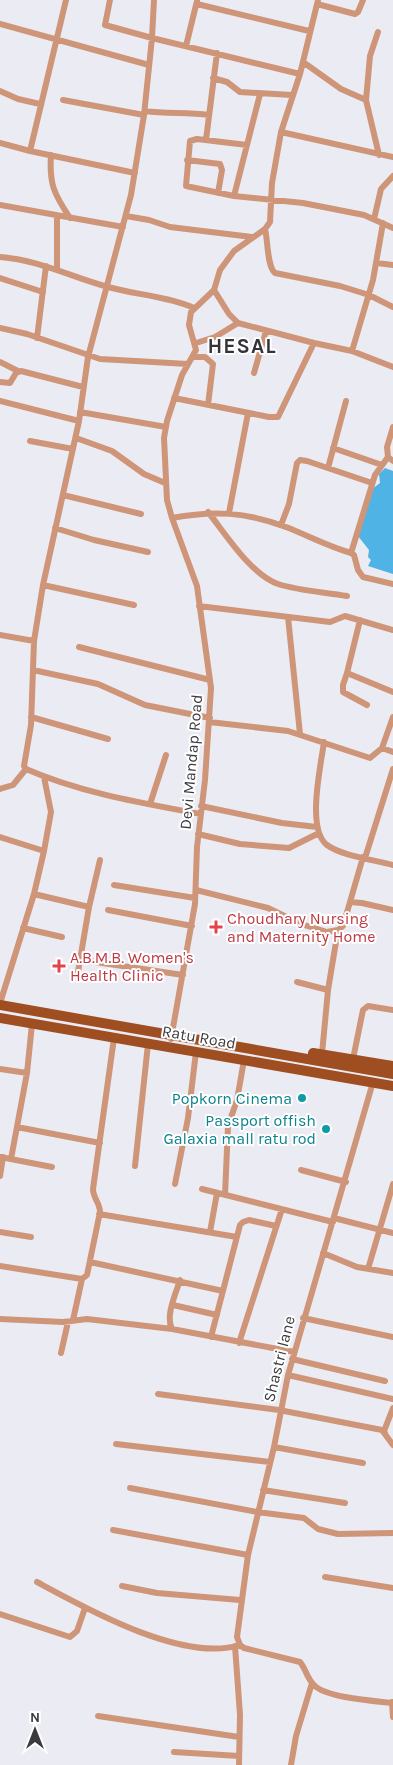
<svg xmlns="http://www.w3.org/2000/svg" width="393" height="1765" viewBox="0 0 393 1765" font-family="Karla,sans-serif">
	<rect width="100%" height="100%" fill="#ebebf4"/>
	<path fill="#4fb3e6" d="M385 468 393 471V574L368 566 371 560 368 557 369 550 358 536 372 489 380 483 379 474Z"/>
	<g fill="none" stroke-linecap="round" stroke-linejoin="round">
		<path stroke="#ce9578" stroke-width="6" d="M66 0 30 151 135 173
			M110 0 105 25 152 38 144 115 131 195 88 357 79 421 43 585 34 641 31 725 24 766 26 769C81 793 142 803 200 814
			M154 0 152 38 300 74
			M197 4 309 31
			M317 4 355 14 358 12 363 0
			M0 24 149 65
			M378 32 370 56 366 100 379 155
			M186 46 197 1
			M303 62 341 89 366 100
			M213 78 227 82 240 92 292 95
			M0 91 18 99 40 104
			M63 100 144 115
			M145 111C167 114 187 112 209 115
			M281 132 393 157
			M206 140 217 53
			M0 143 30 151
			M247 145 197 139 190 141 186 186 234 196 303 203 364 215 393 228
			M51 155C49 184 54 194 70 218
			M187 160 220 164 222 170 218 193
			M234 196 260 94
			M0 205 123 227
			M126 216 149 220 170 227 252 237
			M374 219 381 189 393 176
			M265 229C268 240 267 267 275 273L340 286 369 295 393 307
			M0 257C39 260 71 277 108 287 137 295 166 296 194 308
			M377 263 393 265
			M57 268V216
			M0 278 43 292
			M214 290 229 314 238 323 314 343
			M0 328 27 334 100 359 188 364
			M37 338 46 266
			M196 343 215 337 238 323
			M352 351 373 280 383 223
			M193 357H205L213 364 208 405
			M0 362 18 371
			M254 373 266 331
			M0 382 10 383 16 373 21 371 83 387
			M174 398 269 417H278L314 343 352 351 393 367
			M0 401 79 421
			M80 412 166 427
			M393 427 387 447 388 457 393 461
			M76 438 112 451 144 474 165 483
			M30 441 73 449
			M333 448 382 465
			M328 468 346 401
			M63 495 141 514
			M208 512C225 533 251 575 278 584 300 591 324 592 347 596
			M229 513 248 413
			M172 518C214 510 246 512 286 527 309 536 327 546 351 553L354 555 358 570 363 577 393 584
			M281 525 289 504 297 463 300 460 307 461 372 483
			M55 528 94 540 148 552
			M351 553 375 475 388 457
			M43 585 134 605
			M199 606 330 622 345 616 393 630
			M288 617 300 734
			M360 620 347 673 393 692
			M0 635 34 641
			M79 647 210 680
			M33 670 98 684 145 705 210 718
			M347 673 343 685V692L367 705
			M31 717 108 739
			M209 722 288 731 370 758 382 748 393 752
			M324 742C321 765 306 829 327 845 342 856 375 860 393 865
			M382 748 393 717
			M0 789 13 785 26 769
			M150 804 166 755
			M201 806 282 823 317 827
			M198 834 240 844 289 848 319 833
			M0 837 44 851
			M365 858 393 769
			M114 885 195 898
			M196 890 268 908 301 924 327 932 338 930 343 926 350 902 362 903 393 910
			M34 894 89 907 78 972
			M350 902 363 857
			M89 907 100 860
			M108 910 192 926
			M23 928 62 937
			M89 961 183 975
			M297 982 328 990 322 1054
			M328 990 338 930
			M1 1000 34 894 44 851 51 812 44 777
			M171 1039 195 904 197 847 205 780 211 688 197 586 172 518 167 500 164 438 167 421 182 375 196 350 189 325 191 312 214 290 220 270 234 251 265 229 270 222 272 183 281 132 300 74 318 0
			M353 1059 363 1010 368 1006 393 1010
			M0 1069 27 1073
			M373 1082 288 1375 274 1447 248 1555 237 1637 240 1645 244 1648 300 1662C306 1669 307 1679 314 1685 326 1698 375 1701 393 1703
			M17 1127 100 1143
			M0 1157 52 1167
			M11 1159 27 1073 32 1024
			M135 1166 148 1044
			M301 1170 346 1182
			M0 1176 3 1157
			M175 1184 188 1118 196 1052
			M202 1189 333 1222
			M225 1195 228 1126 237 1100 244 1060
			M99 1214 237 1237
			M334 1218 393 1233
			M0 1232 31 1237
			M210 1232 217 1193
			M323 1253 357 1267 393 1273
			M90 1262 223 1291
			M0 1266 82 1279 87 1275 100 1212C100 1203 93 1198 93 1189L114 1038
			M368 1269 393 1184
			M180 1280C176 1293 165 1316 172 1329L294 1352
			M173 1305 217 1315
			M303 1318 393 1337
			M0 1319 63 1322 87 1319 172 1329
			M73 1320 82 1279
			M211 1337 240 1225 243 1222 249 1220 276 1226
			M239 1343 282 1209
			M61 1353 68 1322
			M292 1359 385 1381
			M288 1375 393 1399
			M158 1394 279 1410 382 1430 393 1445
			M385 1433 384 1431 393 1408
			M116 1444 270 1462
			M274 1447 363 1463
			M130 1488 257 1512 304 1518 318 1529 338 1534 393 1533
			M263 1490 345 1503
			M113 1530 248 1555
			M325 1577 393 1588
			M37 1582C87 1609 183 1663 240 1645
			M122 1586 157 1593 240 1600
			M0 1614 70 1637 77 1631 85 1608
			M235 1646 240 1715 239 1765
			M392 1702 393 1717
			M98 1716 239 1737
			M174 1752 239 1756
			M291 1765 296 1736 312 1683"/>
		<path stroke="#9f4e21" stroke-width="10" d="M0 1005 393 1074
			M0 1018 393 1086
			M313 1053 393 1066"/>
	</g>
	<g fill="#e0444e" stroke="#fff" stroke-width="2">
		<path d="M213.5 919.5h5v5h5v5h-5v5h-5v-5h-5v-5h5z"/>
		<path d="M56.5 958.5h5v5h5v5h-5v5h-5v-5h-5v-5h5z"/>
	</g>
	<g fill="#0f9aa8" stroke="#fff" stroke-width="2">
		<circle cx="302" cy="1098" r="5"/>
		<circle cx="326" cy="1129" r="5"/>
	</g>
	<g text-anchor="middle" dominant-baseline="central" stroke-width="4" stroke-linejoin="round" paint-order="stroke">
		<g font-size="16" fill="#3b3b3f" stroke="#fff">
			<text transform="translate(191 762) rotate(-85)">Devi Mandap Road</text>
			<text transform="translate(199 1037) rotate(10)">Ratu Road</text>
			<text transform="translate(279 1359) rotate(-76)">Shastri lane</text>
		</g>
		<g font-size="16" fill="#be3a42" stroke="#fff" text-anchor="start">
			<text x="227" y="918">Choudhary Nursing<tspan x="227" dy="18">and Maternity Home</tspan></text>
			<text x="70" y="957">A.B.M.B. Women's<tspan x="70" dy="18">Health Clinic</tspan></text>
		</g>
		<g font-size="16" fill="#0d838f" stroke="#fff" text-anchor="end">
			<text x="292" y="1098">Popkorn Cinema</text>
			<text x="316" y="1120">Passport offish<tspan x="316" dy="18">Galaxia mall ratu rod</tspan></text>
		</g>
		<g font-size="21" font-weight="bold" letter-spacing="1" fill="#333339" stroke="#fff">
			<text x="242" y="346">HESAL</text>
		</g>
	</g>
	<g transform="translate(35 1730)" stroke="#ffffff" stroke-width="4" paint-order="stroke">
	<path d="M0-4L9 19L0 12L-9 19Z" fill="#3b3b3f"/>
	<text y="-8" font-size="14" font-weight="bold" text-anchor="middle" fill="#3b3b3f">N</text>
	</g>
</svg>
